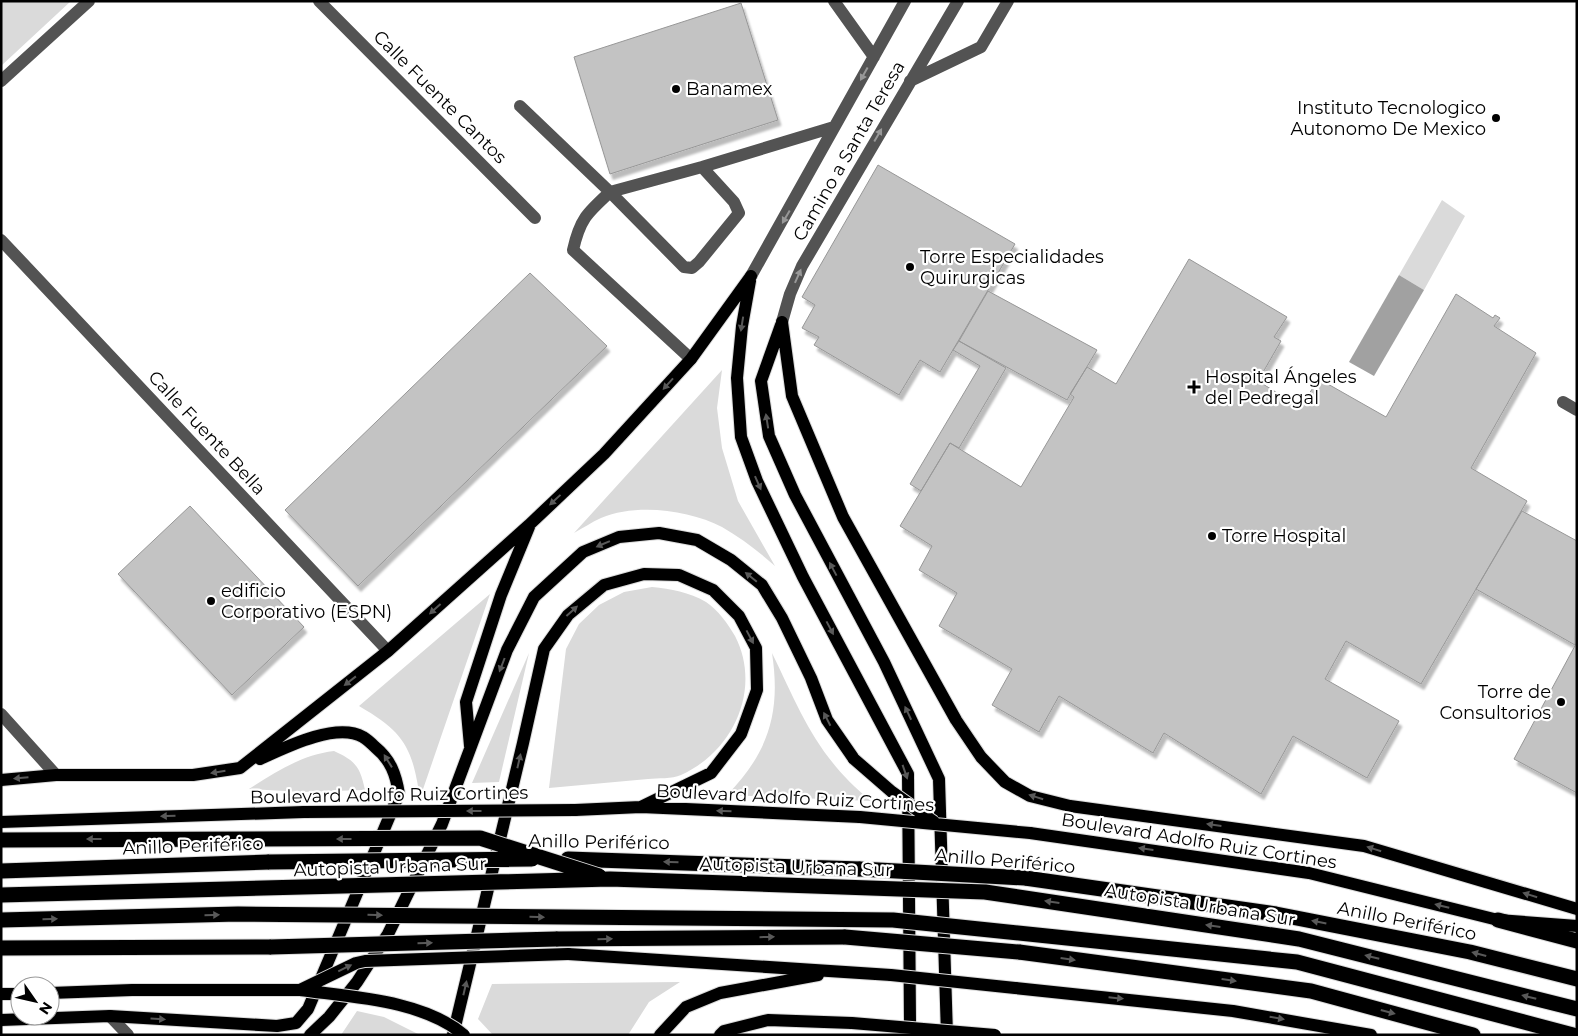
<svg xmlns="http://www.w3.org/2000/svg" width="1578" height="1036" viewBox="0 0 1578 1036" font-family="Montserrat,sans-serif">
	<defs>
		<filter id="shadow"><feDropShadow dx="3" dy="5.5" stdDeviation="1" flood-color="#0004"/></filter>
	</defs>
	<rect width="100%" height="100%" fill="#fff"/>
	<path fill="#dadada" d="M1 1H71L1 66Z
		M1442 200 1465 216 1424 290 1399 275Z
		M722 370 717 408 722 448 738 501 775 566C758 551 741 538 722 527 689 510 637 503 601 518 592 522 583 528 574 533Z
		M652 587C671 589 689 592 706 602 718 610 728 624 735 636 762 688 734 751 681 775 672 779 658 778 648 779 615 782 582 785 549 788L566 649 579 624 599 605 624 592Z
		M490 594 420 798C412 747 405 733 359 706Z
		M529 653 499 782 472 783Z
		M772 653C801 713 817 757 871 801L727 795C769 752 781 712 772 653Z
		M334 751C356 761 360 767 365 790L302 792 249 789C276 772 301 755 334 751Z
		M680 982 649 1002 628 1035H493L478 1019 492 984Z
		M357 1011 384 1017 420 1035H341Z"/>
	<path fill="#a1a1a1" d="M1399 275 1424 290 1374 376 1349 362Z"/>
	<path fill="#c3c3c3" stroke="#979797" filter="url(#shadow)" d="M741 3 778 120 610 174 574 57Z
		M878 165 1015 244 940 372 920 360 899 395 814 345 819 337 802 328 815 305 802 297Z
		M1189 259 1287 317 1274 337 1281 341 1258 381 1300 407 1319 379 1386 417 1456 294 1493 318 1495 315 1500 318 1494 326 1536 353 1471 468 1527 501 1421 684 1346 641 1325 679 1399 721 1367 778 1293 736 1261 794 1164 733 1153 753 1059 696 1039 732 992 705 1012 669 939 626 957 593 919 570 932 546 900 526 950 443 1021 487 1074 397 1070 394 1087 367 1116 384Z
		M530 273 607 346 358 586 285 510Z
		M988 291 1097 350 1067 400 959 341Z
		M959 341 1006 368 959 448 950 443 921 491 910 484 980 366 953 350Z
		M190 506 304 627 232 695 118 574Z
		M1522 511 1577 541 1575 645 1476 589Z
		M1577 642V793L1514 759Z"/>
	<g fill="none" stroke-linecap="round" stroke-linejoin="round">
		<g stroke="#dbdbdb" stroke-width="14">
			<path id="major" d="M750 281 742 326 737 378 741 437 757 481 803 577 908 774 910 1022 907 1035
				M782 322 792 396 843 517 956 720 981 757 1005 782 1030 796 1070 806 1364 846 1577 909
				M781 325 761 381 769 436 795 495 884 662 939 779 947 1035
				M470 746 466 702 501 595 529 527
				M1 780 56 775H193L240 768 388 651 529 525 604 454 691 359 751 276
				M575 810 641 807 860 817
				M1 822 304 812
				M1030 833 1309 873 1498 920 1577 926
				M568 954 891 975
				M1015 988 1233 1011 1371 1035
				M50 993 132 990H267
				M1 994H20
				M1 1020 110 1016 277 1026 296 1023 308 1009 399 794C396 775 391 760 375 747 372 744 368 740 363 737 336 722 286 747 260 759
				M310 1035 329 1017 357 982 388 934 442 824 507 650 534 597 583 552 619 537 659 533 697 540 731 560 762 585 782 618 811 678 827 720 854 759
				M453 1035 523 743 544 649 568 615 604 585 644 574 679 575 713 590 739 616 756 648 757 690 741 734 711 773 641 807
				M660 1035 686 1007 720 993 818 975
				M720 1035 724 1031 768 1020 852 1023"/>
		</g>
		<g stroke="#dbdbdb" stroke-width="17">
			<path id="highway" d="M568 859 860 869
				M1 871 269 862
				M1025 878 1276 914 1470 952 1577 979
				M1498 920 1577 941
				M556 939 845 937
				M1 948 271 947
				M1019 952 1311 991 1473 1035"/>
		</g>
		<path stroke="#535353" stroke-width="12" d="M319 1 535 218
			M834 1 874 57
			M1 81 89 1
			M910 81 981 47 1008 1
			M520 106 610 192C587 213 580 219 573 250L691 359
			M702 167 734 202 739 213 699 262 692 268 684 267 610 192 702 167 834 127
			M1 240 388 651
			M751 276 905 1
			M782 322 790 294 802 266 958 1
			M1563 402 1577 410
			M1 714 56 775
			M110 1016 128 1035"/>
		<use href="#major" stroke="#000" stroke-width="12"/>
		<use href="#highway" stroke="#000" stroke-width="15"/>
		<g stroke="#dbdbdb" stroke-width="14" stroke-linecap="butt">
			<path id="major-bridge" d="M854 759 892 792 934 822
				M304 812 575 810
				M860 817 1030 833
				M891 975 1015 988
				M267 990H300L356 963 365 961 568 954
				M300 990C351 997 423 1000 464 1035
				M852 1023 995 1035"/>
		</g>
		<g stroke="#dbdbdb" stroke-width="17" stroke-linecap="butt">
			<path id="highway-bridge" d="M1 840 480 838 599 876
				M269 862 532 859
				M860 869 1025 878
				M1 895 610 879 985 892 1299 939 1577 1009
				M1 920 238 914 893 920 1297 962 1573 1035
				M845 937 1019 952
				M271 947 556 939"/>
		</g>
		<use href="#major-bridge" stroke="#000" stroke-width="12"/>
		<use href="#highway-bridge" stroke="#000" stroke-width="15"/>
	</g>
	<defs><path id="oneway-solid" d="M-6-.8H1V-3.2L6.5 0L1 3.2V.8H-6Z" transform="scale(1.25)"/></defs>
	<g fill="#989898">
		<use href="#oneway-solid" transform="translate(864 74) rotate(119)"/>
		<use href="#oneway-solid" transform="translate(878 135) rotate(-60)"/>
		<use href="#oneway-solid" transform="translate(786 217) rotate(120)"/>
		<use href="#oneway-solid" transform="translate(798 276) rotate(-66)"/>
	</g>
	<g fill="#595959">
		<use href="#oneway-solid" transform="translate(742 324) rotate(99)"/>
		<use href="#oneway-solid" transform="translate(668 384) rotate(132)"/>
		<use href="#oneway-solid" transform="translate(767 421) rotate(-99)"/>
		<use href="#oneway-solid" transform="translate(758 483) rotate(66)"/>
		<use href="#oneway-solid" transform="translate(555 500) rotate(137)"/>
		<use href="#oneway-solid" transform="translate(603 544) rotate(157)"/>
		<use href="#oneway-solid" transform="translate(833 569) rotate(-118)"/>
		<use href="#oneway-solid" transform="translate(751 577) rotate(-141)"/>
		<use href="#oneway-solid" transform="translate(435 609) rotate(138)"/>
		<use href="#oneway-solid" transform="translate(572 611) rotate(-42)"/>
		<use href="#oneway-solid" transform="translate(830 628) rotate(62)"/>
		<use href="#oneway-solid" transform="translate(750 637) rotate(62)"/>
		<use href="#oneway-solid" transform="translate(502 665) rotate(111)"/>
		<use href="#oneway-solid" transform="translate(350 681) rotate(142)"/>
		<use href="#oneway-solid" transform="translate(908 713) rotate(-115)"/>
		<use href="#oneway-solid" transform="translate(827 719) rotate(-117)"/>
		<use href="#oneway-solid" transform="translate(388 761) rotate(-122)"/>
		<use href="#oneway-solid" transform="translate(519 761) rotate(-77)"/>
		<use href="#oneway-solid" transform="translate(218 772) rotate(171)"/>
		<use href="#oneway-solid" transform="translate(905 772) rotate(71)"/>
		<use href="#oneway-solid" transform="translate(21 778) rotate(175)"/>
		<use href="#oneway-solid" transform="translate(1036 797) rotate(-163)"/>
		<use href="#oneway-solid" transform="translate(474 811) rotate(180)"/>
		<use href="#oneway-solid" transform="translate(724 811) rotate(-178)"/>
		<use href="#oneway-solid" transform="translate(168 816) rotate(178)"/>
		<use href="#oneway-solid" transform="translate(1214 825) rotate(-172)"/>
		<use href="#oneway-solid" transform="translate(94 839) rotate(-180)"/>
		<use href="#oneway-solid" transform="translate(344 839) rotate(180)"/>
		<use href="#oneway-solid" transform="translate(1146 849) rotate(-172)"/>
		<use href="#oneway-solid" transform="translate(1374 849) rotate(-163)"/>
		<use href="#oneway-solid" transform="translate(671 862) rotate(-178)"/>
		<use href="#oneway-solid" transform="translate(1530 895) rotate(-163)"/>
		<use href="#oneway-solid" transform="translate(1052 902) rotate(-172)"/>
		<use href="#oneway-solid" transform="translate(1442 906) rotate(-166)"/>
		<use href="#oneway-solid" transform="translate(212 915) rotate(-1)"/>
		<use href="#oneway-solid" transform="translate(375 915) rotate(1)"/>
		<use href="#oneway-solid" transform="translate(537 917) rotate(1)"/>
		<use href="#oneway-solid" transform="translate(50 919) rotate(-1)"/>
		<use href="#oneway-solid" transform="translate(1319 922) rotate(-169)"/>
		<use href="#oneway-solid" transform="translate(1213 926) rotate(-172)"/>
		<use href="#oneway-solid" transform="translate(767 937) rotate(-1)"/>
		<use href="#oneway-solid" transform="translate(605 939) rotate(-1)"/>
		<use href="#oneway-solid" transform="translate(425 943) rotate(-2)"/>
		<use href="#oneway-solid" transform="translate(1479 954) rotate(-165)"/>
		<use href="#oneway-solid" transform="translate(1372 957) rotate(-166)"/>
		<use href="#oneway-solid" transform="translate(1068 959) rotate(8)"/>
		<use href="#oneway-solid" transform="translate(345 968) rotate(-26)"/>
		<use href="#oneway-solid" transform="translate(1229 980) rotate(8)"/>
		<use href="#oneway-solid" transform="translate(465 988) rotate(-77)"/>
		<use href="#oneway-solid" transform="translate(1529 997) rotate(-166)"/>
		<use href="#oneway-solid" transform="translate(1116 998) rotate(6)"/>
		<use href="#oneway-solid" transform="translate(1388 1012) rotate(15)"/>
		<use href="#oneway-solid" transform="translate(1277 1018) rotate(10)"/>
		<use href="#oneway-solid" transform="translate(158 1019) rotate(4)"/>
	</g>
	<g fill="#000" stroke="#fff" stroke-width="2">
		<circle cx="676" cy="89" r="5"/>
		<circle cx="1496" cy="118" r="5"/>
		<circle cx="910" cy="267" r="5"/>
		<path d="M1191.5 379.5h5v5h5v5h-5v5h-5v-5h-5v-5h5z"/>
		<circle cx="1212" cy="536" r="5"/>
		<circle cx="211" cy="601" r="5"/>
		<circle cx="1561" cy="702" r="5"/>
	</g>
	<g text-anchor="middle" dominant-baseline="central" stroke-width="4.5" stroke-linejoin="round" paint-order="stroke">
		<g font-size="18" fill="#000" stroke="#fff" text-anchor="start">
			<text x="686" y="89">Banamex</text>
			<text x="1486" y="108" text-anchor="end">Instituto Tecnologico<tspan x="1486" dy="21">Autonomo De Mexico</tspan></text>
			<text x="920" y="257">Torre Especialidades<tspan x="920" dy="21">Quirurgicas</tspan></text>
			<text x="1205" y="377">Hospital Ángeles<tspan x="1205" dy="21">del Pedregal</tspan></text>
			<text x="1222" y="536">Torre Hospital</text>
			<text x="221" y="591">edificio<tspan x="221" dy="21">Corporativo (ESPN)</tspan></text>
			<text x="1551" y="692" text-anchor="end">Torre de<tspan x="1551" dy="21">Consultorios</tspan></text>
		</g>
		<g font-size="18" fill="#000" stroke="#fff">
			<text transform="translate(440 97) rotate(45)">Calle Fuente Cantos</text>
			<text transform="translate(849 151) rotate(-60)">Camino a Santa Teresa</text>
			<text transform="translate(207 433) rotate(47)">Calle Fuente Bella</text>
			<text transform="translate(389 795) rotate(-1)">Boulevard Adolfo Ruiz Cortines</text>
			<text transform="translate(795 798) rotate(3)">Boulevard Adolfo Ruiz Cortines</text>
			<text transform="translate(1199 841) rotate(9)">Boulevard Adolfo Ruiz Cortines</text>
			<text transform="translate(599 842) rotate(1)">Anillo Periférico</text>
			<text transform="translate(193 846) rotate(-2)">Anillo Periférico</text>
			<text transform="translate(1005 861) rotate(5)">Anillo Periférico</text>
			<text transform="translate(390 867) rotate(-2)">Autopista Urbana Sur</text>
			<text transform="translate(796 867) rotate(2)">Autopista Urbana Sur</text>
			<text transform="translate(1200 905) rotate(9)">Autopista Urbana Sur</text>
			<text transform="translate(1407 921) rotate(11)">Anillo Periférico</text>
		</g>
	</g>
	<rect width="1578" height="1036" fill="none" stroke="#000000" stroke-width="5"/>
	<g transform="translate(35 1001) rotate(124)"><circle r="24" fill="#ffffff" stroke="#999999"/>
	<path d="M0-4L9 19L0 12L-9 19Z" fill="#000000"/>
	<text y="-8" font-size="14" font-weight="bold" text-anchor="middle" fill="#000000">N</text>
	</g>
</svg>
